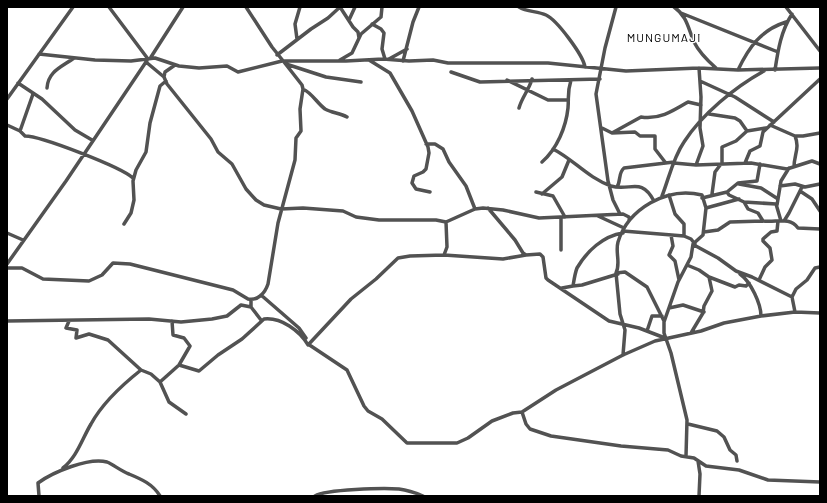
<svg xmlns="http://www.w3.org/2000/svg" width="827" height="503" viewBox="0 0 827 503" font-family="Barlow,sans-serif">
	<rect width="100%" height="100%" fill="#fff"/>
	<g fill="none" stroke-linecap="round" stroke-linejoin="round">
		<path stroke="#525252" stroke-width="3.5" d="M246 7 272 47 284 62
			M340 7 353 27 358 32 359 38
			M519 7C527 12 537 11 546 15 557 20 583 55 585 67
			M616 7 605 48 596 94 608 181 613 200 620 214
			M674 7C687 16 688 28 694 42 699 52 708 61 716 68
			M786 7 820 51
			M681 13 778 52
			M349 20 355 7
			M372 24 381 29 384 33 382 49 385 59
			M297 39 295 24 300 7
			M39 54 95 60 131 61 155 58 179 66 199 68 227 66 238 72 282 61H346L383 59 409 61 433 60 448 63H548L626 71 699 68 738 70 820 68
			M277 55 311 29 328 18 340 7
			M151 57 183 7
			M389 59 407 49
			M340 60 352 53 361 34 381 17 382 7
			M369 60 390 73 412 111 428 147 429 153 426 169 423 172 414 176 412 183 416 189 430 192
			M403 61 413 22 419 7
			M146 62 164 77
			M284 62 302 85 303 89C312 93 317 103 325 109 332 113 340 113 347 117
			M286 64 326 77 361 82
			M175 65 165 72 164 77 167 84 211 139 218 152 232 164 246 189 256 200 264 205 281 209 303 208 343 211 356 217 379 220H436L446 222 475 209 483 208 503 210 539 218 623 214 629 217V219
			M738 70C749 47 761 30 786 22
			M775 70C778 50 781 31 792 14
			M451 72 480 82 600 79
			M507 80 548 100H567
			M700 81 735 97 774 122
			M18 83 42 99 75 130 92 140
			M47 88C48 71 62 67 74 58
			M7 99 73 7
			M519 108C522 97 529 90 532 79
			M709 114 735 118 740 121 747 131 766 128
			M7 125 20 131 25 136C41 136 121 167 133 178
			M770 125 795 136H803L820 133
			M602 128 612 133 635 132 640 136H655V149L665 162
			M20 131 33 94
			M612 133 641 117C659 120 673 111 688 102L701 105
			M426 144H435L443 149 449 162 466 186 475 209
			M553 149C573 159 588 178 611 186 630 192 641 176 654 201
			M542 162C557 149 566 127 568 108 569 96 567 93 571 80
			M674 163 696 165 751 163 787 169 812 161 820 164
			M745 163 750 151 760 146 763 132 820 79
			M722 164V147L736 141 747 131
			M696 165 703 146 700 128 701 97 699 68
			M794 167C794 155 800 148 795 136
			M739 184 761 188 778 199
			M780 186 795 184 805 187 820 184
			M617 187C621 181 618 173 624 168L674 162
			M800 191 812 199 820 211
			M536 192 553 196 565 217
			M727 192 729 195 744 202 748 209 758 213 763 221C776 223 789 216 798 228L820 229
			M542 194 562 177 569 160
			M712 194 715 172 721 164
			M669 195 675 214 684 224V236
			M662 196C669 178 673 158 684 142 702 114 735 87 764 71
			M702 198 727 192 738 183 757 181 760 164
			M744 202 776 204 781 221
			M777 205 781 181 789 168
			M488 208 515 240 523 253 526 255 540 254 543 257 546 278 548 280 609 321 639 328 665 338
			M706 208 739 199
			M598 216 624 228
			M784 221 789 213 802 187
			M124 224 131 213 134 200 133 181 136 170 146 152 150 123 160 86 166 81
			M623 231 684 236 691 239 695 244
			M704 232 718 230 730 222 763 221
			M7 233 23 240
			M671 235 673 246 669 255 675 261 679 280
			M694 245 718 258 736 271 752 277 792 297 795 312
			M561 250V218
			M444 255 503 259 526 255
			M7 264 66 181 148 59 109 7
			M687 265 699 270 709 277 735 287 739 285 746 286 749 283
			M7 268H22L43 279 89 281 102 275 113 263 130 264 233 290 248 299C258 301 265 293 268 284L278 223 295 160 296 138 301 131 300 109 303 89
			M616 273 625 272 647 287 664 321
			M740 274C751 282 761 304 761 316
			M759 280 765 267 772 260 770 248 763 241V239L771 232 777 231 778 221
			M573 286 582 285 618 274
			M562 288 573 286C574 280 575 273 577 268 587 251 603 236 623 233
			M261 295 299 328 306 338
			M792 297 796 289 807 280 815 268 820 267
			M251 300V307L261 320
			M669 308 683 305 704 312
			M820 313 795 312 761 316 724 323 701 331 655 341 623 355 556 390 522 412 526 424 530 429 551 436 621 446 668 450 681 456 694 458 706 466 739 470 768 480 820 482
			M7 321 149 319 181 322 212 319 227 316 241 305 251 307
			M69 321 66 328 77 330 76 338 89 334 108 340 141 370 151 374 160 382 169 402 186 414
			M647 331 652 316H662
			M691 333 703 313 704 306 712 291 709 277
			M308 344 347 370 364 406 368 411 382 419 407 443H457L468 438 492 421 513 413 522 412
			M623 355 625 330 620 314 616 273C621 263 615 253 618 242 628 209 667 186 702 195L706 208 703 235 693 244 691 257 678 282 664 322V333L671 353 687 420 686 456
			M179 365 199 371 218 355 242 339 264 319C281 317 300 331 308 345L351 299 376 279 398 258 410 256 444 255 447 247 446 222
			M160 382 179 365 190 346 184 338 173 335 172 321
			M688 424 717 431 724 437 730 450 736 455 737 461
			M698 461 700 474 699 496
			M63 468C77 457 82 439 91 424 103 402 122 385 141 370
			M39 496 38 483C53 472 89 457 107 462 114 465 121 471 129 474 141 479 153 484 160 496
			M315 496C326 489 384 488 399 489 407 490 416 493 423 496"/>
	</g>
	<g text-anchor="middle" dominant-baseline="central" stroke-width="3" stroke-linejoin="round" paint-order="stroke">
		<g font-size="12" letter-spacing="1" fill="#000" stroke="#fff">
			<text x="664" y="37">MUNGUMAJI</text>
		</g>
	</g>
	<rect width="827" height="503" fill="none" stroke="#000000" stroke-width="16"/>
</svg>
